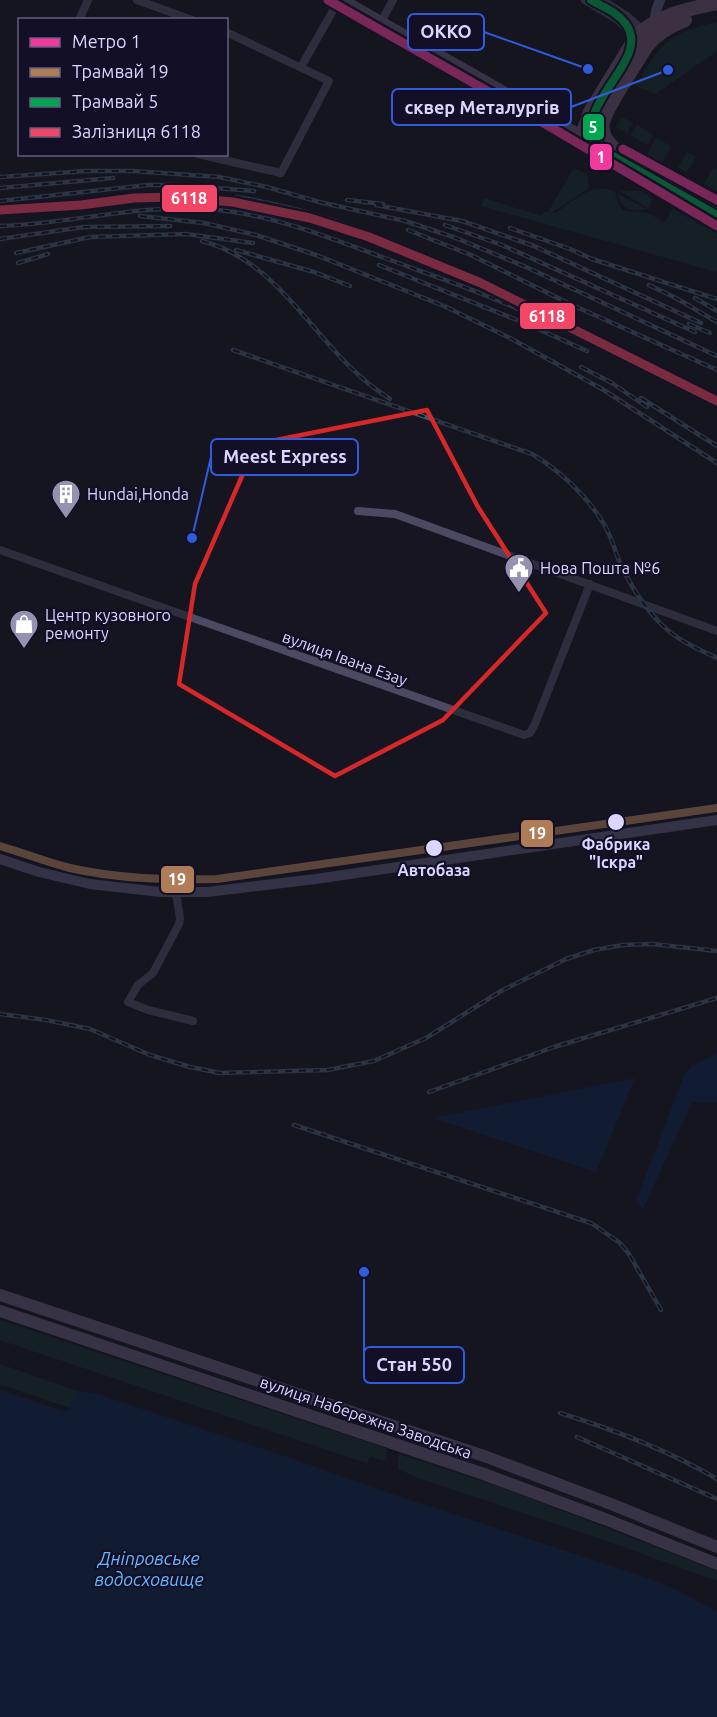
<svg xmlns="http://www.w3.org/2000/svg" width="717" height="1717" viewBox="0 0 717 1717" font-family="Ubuntu,sans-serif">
	<rect width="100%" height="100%" fill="#161521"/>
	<path fill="#132d2e" d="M717 22V51L655 94 636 86C663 41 665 35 717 22Z
		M622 117 633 123 627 133 616 127Z
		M637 125 653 135 647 145 631 135Z
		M656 138 671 146 662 163 647 154Z
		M687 152 696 157 687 172 678 168Z
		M574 168 587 175 589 188 551 213H556C572 202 594 180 615 192 620 220 629 208 647 213 653 215 659 220 664 223L673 209 717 234V272L481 206 484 198 542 216 544 212H548Z
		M713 168 717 170V191L704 184Z
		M620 191H640L653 198 648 208Z
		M618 194 647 209C633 213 620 208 618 194Z
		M0 1320 385 1448 388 1451 385 1461 370 1456 367 1463 0 1340Z
		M0 1364 78 1391 70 1408 0 1384Z
		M398 1454 498 1486 717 1571V1581L596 1537 416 1477 398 1469Z"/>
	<path fill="#0d2246" d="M717 1053V1103L692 1102 643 1209 636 1201 683 1078 692 1066Z
		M635 1078 596 1172 433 1118Z
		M0 1390 62 1411 69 1410 78 1391 94 1393 293 1459 389 1493 645 1577 677 1590 717 1612V1717H0Z"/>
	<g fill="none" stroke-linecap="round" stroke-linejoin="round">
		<path stroke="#4b4a62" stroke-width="8" d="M137 0 192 20
			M585 0 618 20 637 38
			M602 0 627 16 645 32
			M79 20 88 0
			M381 22 393 0
			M301 67 339 0
			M198 154 281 173 329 81 226 32
			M358 511 395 514 717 631
			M0 550 524 735 530 733 535 724 590 584
			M176 893 180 918 179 924 153 973 138 985 128 1002 148 1010 193 1021"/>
		<path stroke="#575674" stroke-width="10" d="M653 29 656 11 660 0
			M0 859 39 872 90 884 160 892H207L316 879 717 820"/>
		<path stroke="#5f5473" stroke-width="12" d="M342 0 574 132 614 148
			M0 1295 487 1457 611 1504 717 1547
			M0 1311 481 1473 605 1519 717 1564"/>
		<path stroke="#68526b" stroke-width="14" d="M717 3C688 9 656 15 636 37L590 112 582 135 597 152 717 221
			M685 20C670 26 657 33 647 46 638 61 605 109 603 123 601 133 606 141 614 148L717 206"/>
		<g stroke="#43596b" stroke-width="4.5">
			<path id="rail" d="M0 177 87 171H133L219 177 267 187 319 202 405 221 456 238 526 267 717 356
				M0 188 113 178
				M236 197C323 210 402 243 481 283
				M347 200 383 204
				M0 201 148 185H177L254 191
				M376 205 462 221 534 246 701 323
				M0 210 47 203
				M39 212 81 205
				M140 216 204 223 256 235 316 255 444 306 510 338 602 389 717 463
				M445 225 502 245 695 332
				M0 226C70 224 137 204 207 209 268 213 325 236 382 257 434 276 487 294 538 318 598 345 657 376 717 405
				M510 228 570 249 592 259 717 299
				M408 230 471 255 570 304 717 370
				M0 239 84 227 170 226
				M202 241C278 261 311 337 368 383 375 389 383 394 390 399
				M236 250 314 272 350 286
				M16 253 90 237 186 234 253 243
				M18 263 48 254
				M379 265 527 324 587 351
				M649 285 676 298 717 322
				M695 298 717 311
				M689 324 710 333
				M233 350 532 454C559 470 585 494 602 521 611 534 614 549 620 563 630 585 645 608 662 625 677 640 698 649 717 658
				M581 367 612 383 647 407
				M641 398 717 446
				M0 1014 46 1020 90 1029 150 1055 190 1067 220 1073 327 1070 374 1061 426 1038 501 991 566 959 594 950 623 945 652 944 717 951
				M429 1092 554 1047 717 998
				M294 1125 591 1223 620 1243 629 1254 661 1310
				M560 1413C615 1430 668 1450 717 1479
				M577 1437 717 1499"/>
		</g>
		<use href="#rail" stroke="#130f27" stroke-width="2" stroke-dasharray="7" stroke-linecap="butt"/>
		<g stroke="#130f27" stroke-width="14">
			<path id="rail-1" d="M0 210 81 205 134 198 175 197 233 202 310 218 369 237 481 283 717 401"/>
		</g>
		<use href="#rail-1" stroke="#f34667" stroke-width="9"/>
		<g stroke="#130f27" stroke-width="12">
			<path id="tram-1" d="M0 846C24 853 46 862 70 868 118 879 168 880 217 879L717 808"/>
		</g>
		<g stroke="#130f27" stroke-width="12">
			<path id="tram-2" d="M591 0C603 7 617 12 625 23 653 58 578 100 595 137 597 142 603 148 606 152L717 215"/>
		</g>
		<use href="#tram-1" stroke="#b07c57" stroke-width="8"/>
		<use href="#tram-2" stroke="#00a651" stroke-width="8"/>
		<g stroke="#130f27" stroke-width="14">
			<path id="metro-1" d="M328 0 554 129 717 226
				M623 149 717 200"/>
		</g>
		<use href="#metro-1" stroke="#f13a9d" stroke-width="9"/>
	</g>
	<path d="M0 0H717V1717H0ZM427 410 478 507 546 613 443 720 335 776 179 684 195 584 256 444Z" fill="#161521" fill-opacity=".55" fill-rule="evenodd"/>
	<path fill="none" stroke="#d62828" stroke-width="4.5" stroke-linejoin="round" d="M427 410 478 507 546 613 443 720 335 776 179 684 195 584 256 444Z"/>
	<defs>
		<g id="building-pin" transform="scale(1.5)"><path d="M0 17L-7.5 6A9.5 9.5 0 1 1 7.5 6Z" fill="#9592b1" stroke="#130f27"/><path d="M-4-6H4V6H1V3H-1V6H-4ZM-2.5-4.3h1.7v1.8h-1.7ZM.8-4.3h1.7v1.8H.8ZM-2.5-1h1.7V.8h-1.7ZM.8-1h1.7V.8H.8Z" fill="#fff"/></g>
		<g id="civic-pin" transform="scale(1.5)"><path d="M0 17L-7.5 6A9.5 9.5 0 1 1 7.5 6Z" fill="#9592b1" stroke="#130f27"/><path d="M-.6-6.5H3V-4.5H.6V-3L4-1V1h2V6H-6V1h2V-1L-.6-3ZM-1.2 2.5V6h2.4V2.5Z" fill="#fff"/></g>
		<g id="shop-pin" transform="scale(1.5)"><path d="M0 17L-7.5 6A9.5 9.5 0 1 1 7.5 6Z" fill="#9592b1" stroke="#130f27"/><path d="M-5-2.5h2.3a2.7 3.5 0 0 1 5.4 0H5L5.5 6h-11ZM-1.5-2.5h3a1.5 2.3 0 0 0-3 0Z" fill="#fff"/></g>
	</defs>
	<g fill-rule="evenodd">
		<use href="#building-pin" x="66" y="494"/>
		<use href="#civic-pin" x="519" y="568"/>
		<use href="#shop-pin" x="24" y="624"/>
	</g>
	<g fill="#dad6ff" stroke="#130f27" stroke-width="2">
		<circle cx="616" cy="822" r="9"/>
		<circle cx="434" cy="848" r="9"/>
	</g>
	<g text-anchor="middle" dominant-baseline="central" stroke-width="4.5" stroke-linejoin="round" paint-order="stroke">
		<g font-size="16" fill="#dad6ff" stroke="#130f27" text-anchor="start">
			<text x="87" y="494">Hundai,Honda</text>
			<text x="540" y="568">Нова Пошта №6</text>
			<text x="45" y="615">Центр кузовного<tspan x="45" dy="18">ремонту</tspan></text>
		</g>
		<g font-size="16" fill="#dad6ff" stroke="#130f27">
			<text transform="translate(345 658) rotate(20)">вулиця Івана Езау</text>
			<text transform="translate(366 1417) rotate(19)">вулиця Набережна Заводська</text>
		</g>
		<g font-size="16" font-weight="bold" fill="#dad6ff" stroke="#130f27">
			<text x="616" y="844">Фабрика<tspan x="616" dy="18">"Іскра"</tspan></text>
			<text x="434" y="870">Автобаза</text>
		</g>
		<g font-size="18" font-style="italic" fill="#64b7ff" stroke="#130f27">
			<text x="149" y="1558">Дніпровське<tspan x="149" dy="21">водосховище</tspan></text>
		</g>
	</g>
	<path fill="none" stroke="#305cdc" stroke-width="2" d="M588 69L484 32M668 70L571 107M192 538L211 457M364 1272L364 1365"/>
	<g fill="#305cdc" stroke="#130f27" stroke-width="2">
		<circle cx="588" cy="69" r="6"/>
		<circle cx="668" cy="70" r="6"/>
		<circle cx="192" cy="538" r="6"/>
		<circle cx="364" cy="1272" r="6"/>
	</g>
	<g fill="#130f27" stroke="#305cdc" stroke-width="2">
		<rect x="408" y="14" width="76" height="36" rx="6"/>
		<rect x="392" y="89" width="179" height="36" rx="6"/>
		<rect x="211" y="439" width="147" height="36" rx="6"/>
		<rect x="364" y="1347" width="100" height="36" rx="6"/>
	</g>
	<g font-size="18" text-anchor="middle" font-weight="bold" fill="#dad6ff">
		<text x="446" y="38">OKKO</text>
		<text x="482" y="114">сквер Металургів</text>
		<text x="285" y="463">Meest Express</text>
		<text x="414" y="1371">Стан 550</text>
	</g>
	<g stroke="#130f27" stroke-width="2">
		<rect x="582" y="113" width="23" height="28" rx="6" fill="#00a651"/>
		<rect x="589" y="143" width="24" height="28" rx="6" fill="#f13a9d"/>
		<rect x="161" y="184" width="57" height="29" rx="6" fill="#f34667"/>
		<rect x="519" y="302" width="57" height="28" rx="6" fill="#f34667"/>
		<rect x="520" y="819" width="34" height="29" rx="6" fill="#b07c57"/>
		<rect x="160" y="865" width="35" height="29" rx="6" fill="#b07c57"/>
	</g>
	<g font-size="16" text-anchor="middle" font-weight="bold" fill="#fff">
		<text x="593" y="133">5</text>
		<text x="601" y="163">1</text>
		<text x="189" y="204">6118</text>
		<text x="547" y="322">6118</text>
		<text x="537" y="839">19</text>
		<text x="177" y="885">19</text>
	</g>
	<rect x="18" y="18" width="210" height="138" fill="#130f27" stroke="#635f7d" stroke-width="1.5"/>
	<rect x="30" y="38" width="30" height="9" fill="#f13a9d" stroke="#635f7d" stroke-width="1.5"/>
	<text x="72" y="48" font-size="18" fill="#dad6ff">Метро 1</text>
	<rect x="30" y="68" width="30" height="9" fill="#b07c57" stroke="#635f7d" stroke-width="1.5"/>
	<text x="72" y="78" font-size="18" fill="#dad6ff">Трамвай 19</text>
	<rect x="30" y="98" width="30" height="9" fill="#00a651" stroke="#635f7d" stroke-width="1.5"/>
	<text x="72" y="108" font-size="18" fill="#dad6ff">Трамвай 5</text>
	<rect x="30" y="128" width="30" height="9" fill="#f34667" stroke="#635f7d" stroke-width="1.5"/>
	<text x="72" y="138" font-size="18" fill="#dad6ff">Залізниця 6118</text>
</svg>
